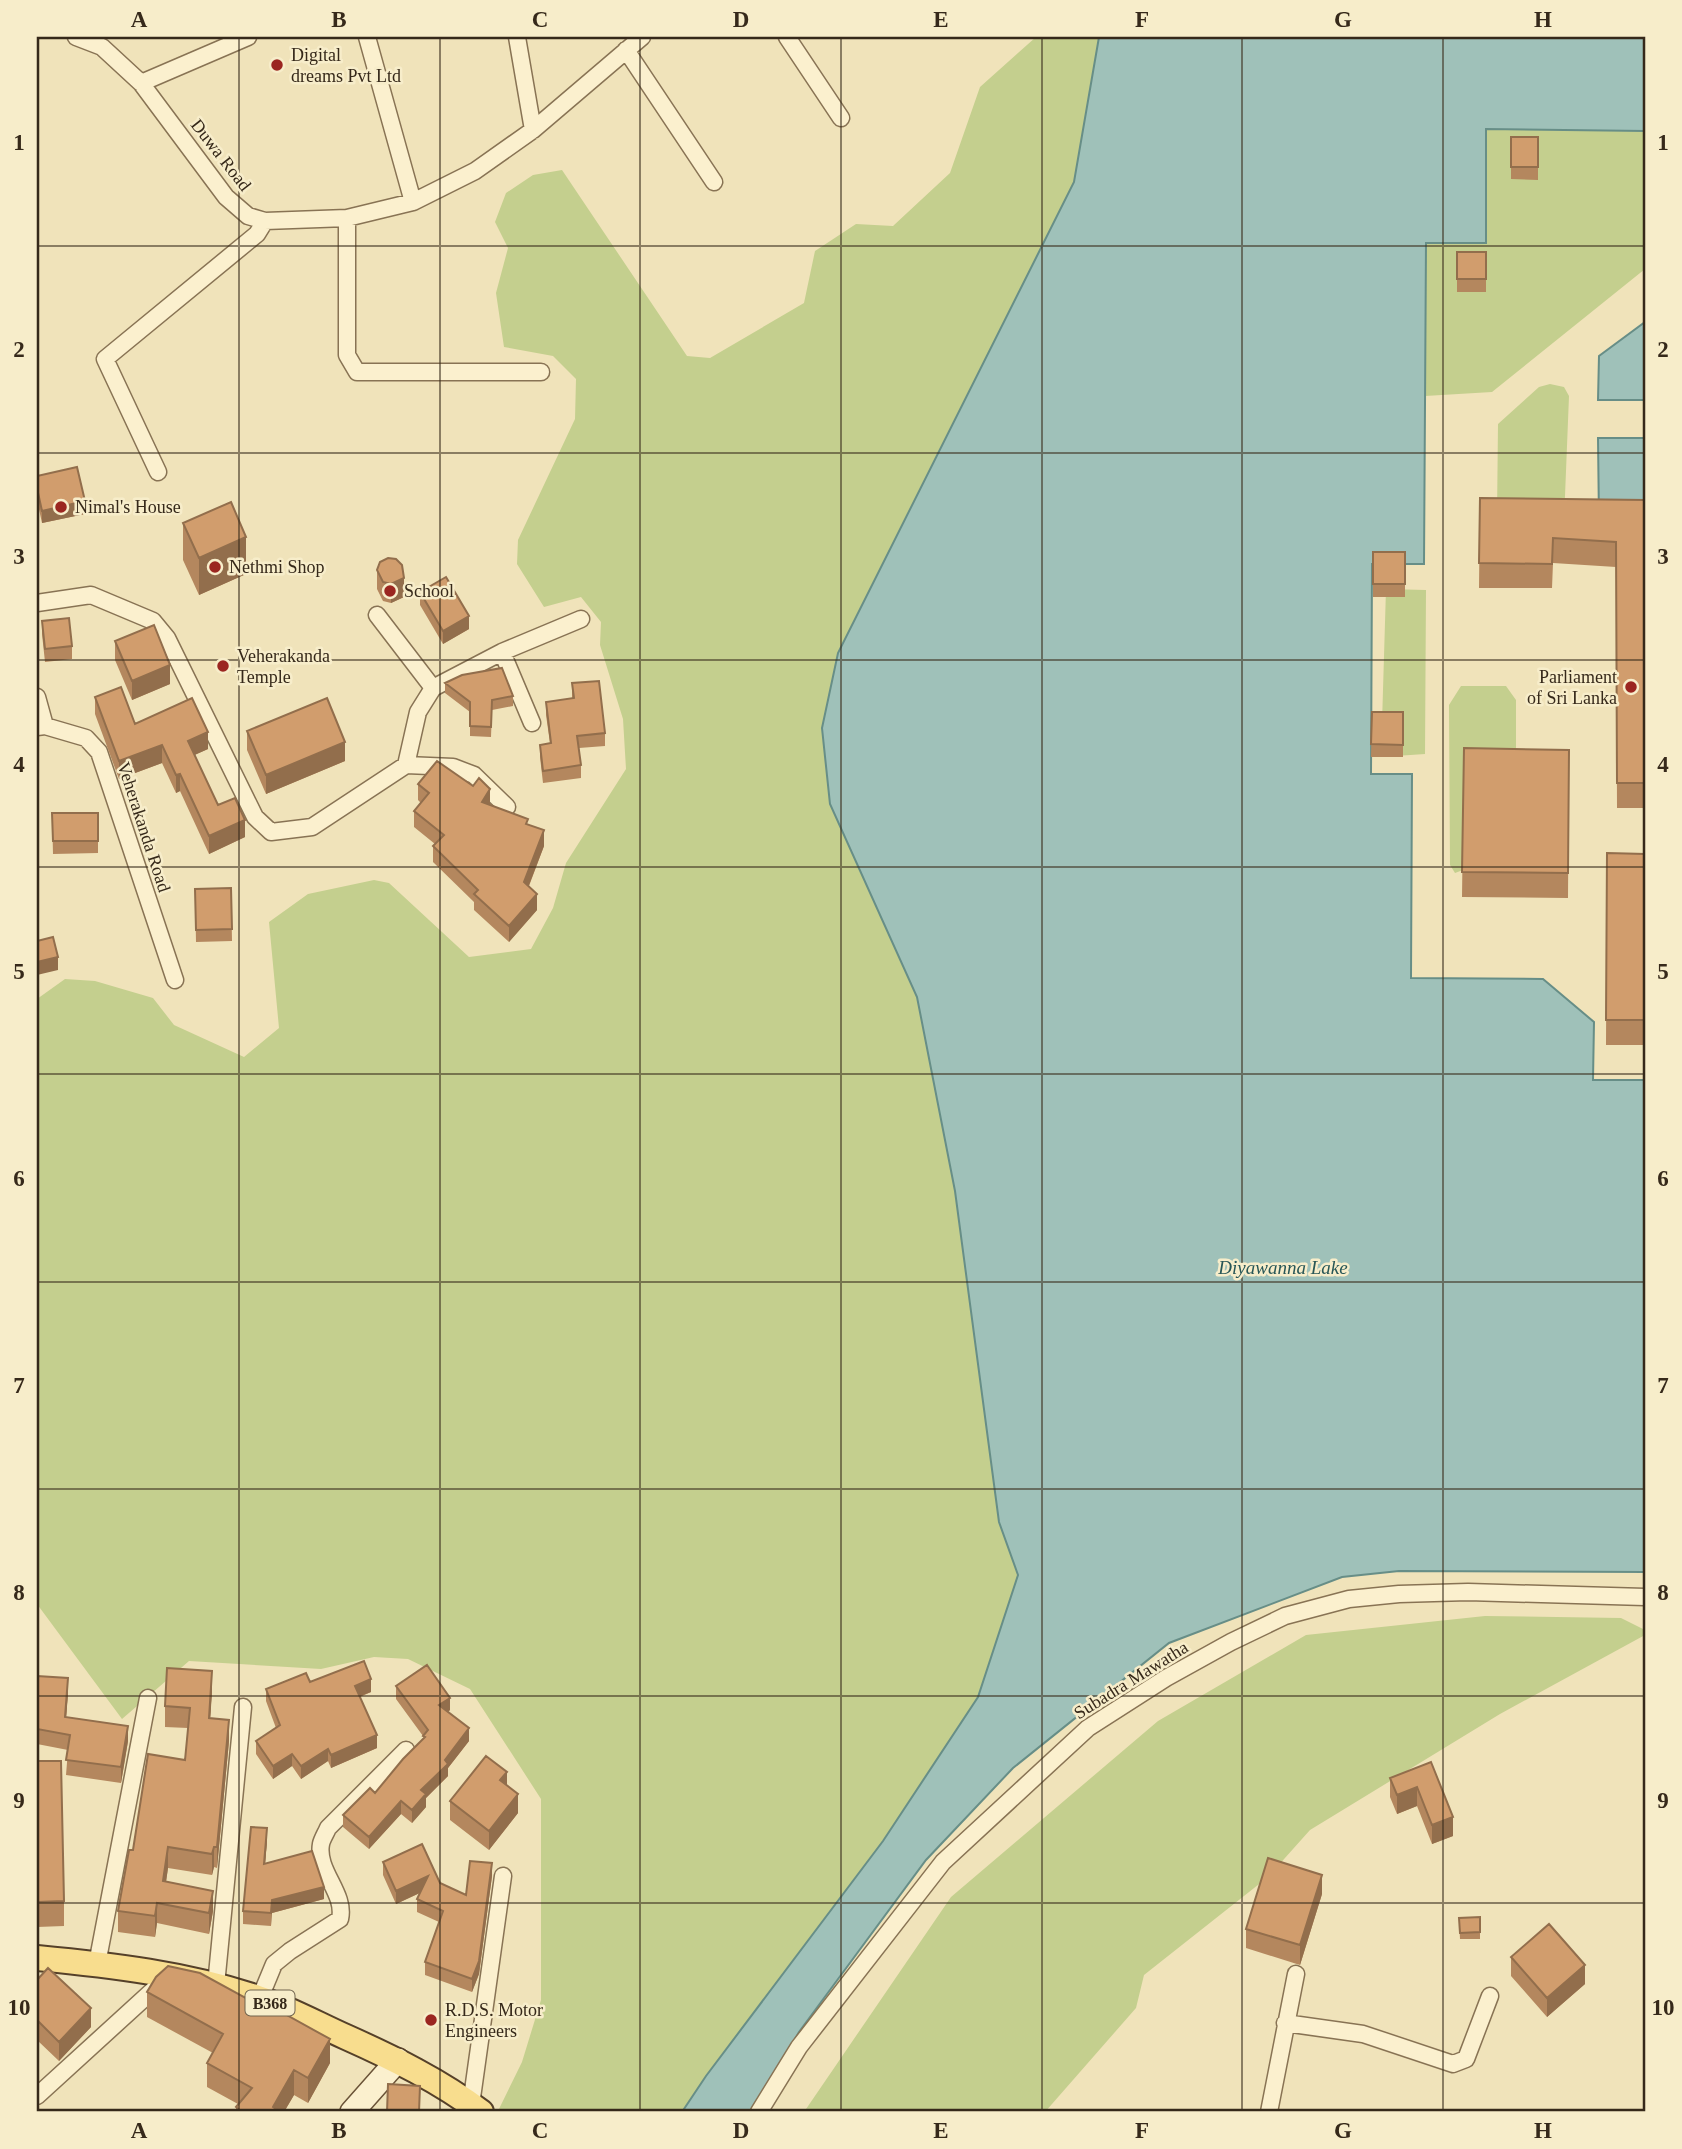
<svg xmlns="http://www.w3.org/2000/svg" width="1682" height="2149" viewBox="0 0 1682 2149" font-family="'Times New Roman',serif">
	<rect width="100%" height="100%" fill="#f0e3ba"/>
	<path fill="#c4cf8e" d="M1036 37H1099L1074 182 838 653 830 804 917 997 955 1191 999 1521 1018 1575 978 1697 883 1841 706 2076 682 2112H504L499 2109 522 2062 541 2000V1799L470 1689 408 1659 374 1657 321 1669 189 1661 122 1719 37 1604V999L65 979 95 981 153 998 174 1025 244 1057 279 1028 269 922 308 894 374 880 389 883 469 957 531 949 553 908 566 863 626 769 623 719 600 645 601 622 581 597 544 607 517 564 518 540 575 419 576 379 553 356 504 347 496 293 508 248 495 222 506 193 533 175 562 170 687 356 710 358 804 303 815 251 856 224 893 226 950 173 980 87Z
		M1486 129 1645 131V269L1492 392 1425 396 1426 243H1485Z
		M1550 384 1564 387 1569 396 1564 521 1497 517 1498 424 1539 387Z
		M1386 589 1426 590 1425 754 1381 757Z
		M1461 686H1506L1516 700V755L1463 870 1455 873 1450 865 1449 705Z
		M1485 1616 1621 1618 1645 1630V1635L1500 1714 1310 1830 1268 1877 1144 1975 1136 2008 1045 2112H804L951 1897 1158 1721 1306 1635Z"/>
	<path fill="#9fc1b9" stroke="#678e87" stroke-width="2" d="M1099 37H1645V131L1486 129V243H1426L1424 564H1372L1371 774H1412L1411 978 1543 979 1594 1022 1593 1080H1645V1572L1399 1571 1342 1577 1169 1643 1013 1768 926 1860 799 2032 753 2112H682L706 2076 883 1841 978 1697 1018 1575 999 1522 955 1191 917 997 830 804 822 728 838 653 1074 182Z
		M1645 322V400H1598L1599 356Z
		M1598 438H1645V523L1599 521Z"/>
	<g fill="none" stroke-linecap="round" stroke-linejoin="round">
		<g stroke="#887354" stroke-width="19">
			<path id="street" d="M76 37 102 47 141 83 226 197 248 216 265 221 347 218 413 202 475 171 533 130 642 37
				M367 37 413 202
				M517 37 533 130
				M787 37 841 118
				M626 50 714 182
				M141 83 248 37
				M347 218V355L357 372H541
				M158 472 105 359 257 234 265 221
				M37 603 91 595 153 621 167 638 255 817 271 832 312 827 406 765 453 767 474 775 507 807
				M377 615 433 688
				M502 652 532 723
				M37 697 45 726
				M37 727 45 726 86 738 99 752 175 980
				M406 765 418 712 433 688 502 652 581 619
				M97 1964 148 1698
				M216 1985 243 1707
				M260 1998 274 1964 290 1951 340 1919C346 1893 316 1871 321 1844 322 1839 326 1833 328 1828L406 1750
				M1285 2023 1363 2034 1453 2064 1466 2059 1490 1996
				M37 2096 162 1982
				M471 2105 503 1876
				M759 2112 799 2047 943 1862 1088 1728 1166 1678 1231 1642 1285 1616 1349 1599 1399 1594 1468 1592 1645 1597
				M1269 2112 1296 1974"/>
		</g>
		<g stroke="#6a5337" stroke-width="26">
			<path id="secondary" d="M352 2112 398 2060"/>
		</g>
		<g stroke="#554029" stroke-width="28">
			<path id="primary" d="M37 1958C111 1965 187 1974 258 1998 288 2008 317 2024 346 2037 393 2058 440 2081 481 2112"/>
		</g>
		<use href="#street" stroke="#fbf0ce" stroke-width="16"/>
		<use href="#secondary" stroke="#fbf0ce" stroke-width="23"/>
		<use href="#primary" stroke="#f8dd8e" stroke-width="24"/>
	</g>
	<path fill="#b4875e" d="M1511 137H1538V180L1511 179Z
		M1457 252H1486V292H1457Z
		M37 476 85 514 42 523 37 500Z
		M1480 498 1645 500V808H1617L1616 567 1553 563 1552 588H1479Z
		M183 523 246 574 199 595 183 560Z
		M1373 552H1405V597H1373Z
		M377 570 404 597 391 603 383 601 377 589Z
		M420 592 469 629 443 644 420 605Z
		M42 621 72 646V659L45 662 42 634Z
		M115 641 170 684 132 700 115 660Z
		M445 683 513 696V706L492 710 491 737 470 736V712L445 693Z
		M572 683 605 733V746L579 748 581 765V778L543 783 540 757V745L550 743 546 715V702L572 699Z
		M95 697 135 724 208 749 194 755 218 805 245 837 209 854 180 791 176 793 162 763 119 779 95 714Z
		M1372 712H1403V757H1371Z
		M247 731 345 761 266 794 247 750Z
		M1464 748 1569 750 1568 898 1462 897Z
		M418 784 490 805 528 824 544 846 529 886 537 910 509 942 474 910V902L433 862V846L435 844 414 827V811L421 803 418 800Z
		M52 813H98V853L53 854Z
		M1607 853 1645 854V1045H1606Z
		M231 888 232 941 196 942 195 889Z
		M37 1676 68 1693 66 1717 128 1741 121 1783 66 1775 68 1750 37 1744Z
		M310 1682 371 1692 360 1697 377 1748 331 1768 328 1761 301 1779 292 1766 273 1779 256 1754V1741L276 1728 266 1701V1689Z
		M396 1686 450 1710 448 1712 469 1741 448 1768V1776L426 1798V1807L412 1823 401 1814 369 1849 343 1827V1815L375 1793 423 1739V1736L396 1699Z
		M212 1691 210 1718 229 1741 217 1868 214 1867 212 1875 168 1868 166 1882 213 1911 209 1934 157 1923 155 1937 118 1932V1911L133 1850 185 1760 188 1728 165 1727V1706Z
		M37 1761 64 1901V1926L37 1927Z
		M1431 1762 1453 1836 1432 1844 1417 1806 1397 1814 1390 1797V1778Z
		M450 1801 518 1813 489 1850 450 1820Z
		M267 1841 265 1864 324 1899 272 1913 271 1926 243 1924V1911Z
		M383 1862 440 1883 466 1895 492 1876 479 1974 472 1992 425 1975V1962L439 1922 417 1912V1899L420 1893 396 1904 383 1875Z
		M1322 1894 1300 1965 1246 1948V1929Z
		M1480 1917V1939H1460L1459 1918Z
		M1511 1957 1585 1984 1547 2017 1511 1976Z
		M37 1980 91 2027 59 2061 37 2040Z
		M147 1992 330 2063 308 2103 294 2095 284 2112H236V2107L238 2104 207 2087V2063L213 2053 147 2017Z"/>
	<path fill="#926e4c" d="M85 501V514L42 523V511Z
		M246 537V574L199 595V558Z
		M404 578V597L391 603V584Z
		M469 616V629L443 644V631Z
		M170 665V684L132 700V681Z
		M208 732V749L188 758V741Z
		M345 742V761L266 794V775Z
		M162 745V763L119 779V761Z
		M180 774V791L176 793V775Z
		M490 789V806L482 802Z
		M245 820V837L209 854V836Z
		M544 830V846L524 898V882Z
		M537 894V910L509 942V926Z
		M58 957V970L37 975V962Z
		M212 1671V1691L209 1739V1718Z
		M68 1678V1693L65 1733V1717Z
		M371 1679V1692L355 1698V1686Z
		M450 1698V1710L439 1718V1705Z
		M229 1720V1741L217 1868V1847Z
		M128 1726V1741L121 1783V1767Z
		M469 1728V1741L448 1768V1776L426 1798V1807L412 1823V1810L421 1790Z
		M377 1735V1748L331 1768V1755Z
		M328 1749V1761L301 1779V1766Z
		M292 1754V1766L273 1779V1766Z
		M507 1772V1791L500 1780Z
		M1417 1787V1806L1397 1814V1795Z
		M518 1794V1813L489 1850V1831Z
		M401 1801V1814L369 1849V1837Z
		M1453 1817V1836L1432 1844V1825Z
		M267 1828V1841L264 1877V1864Z
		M168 1847V1868L163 1902V1881Z
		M214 1847V1867L212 1875V1854Z
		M492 1863V1876L479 1974 472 1992V1979Z
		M1322 1875V1894L1300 1965V1945Z
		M428 1876V1889L396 1904V1891Z
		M324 1887V1899L272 1913 271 1926 272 1900Z
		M213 1891V1911L209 1934V1913Z
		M157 1903V1923L155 1937V1916Z
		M1585 1965V1984L1547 2017V1998Z
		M91 2008V2027L59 2061V2042Z
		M330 2039V2063L308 2103V2078Z
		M294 2070V2095L284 2112H273V2107Z"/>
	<path fill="#d19d6d" stroke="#926e4c" stroke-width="2" d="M1511 137H1538V167H1511Z
		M1457 252H1486V279H1457Z
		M77 467 85 501 42 511 37 488V476Z
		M1480 498 1645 500V783H1617L1616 542 1553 538 1552 564 1479 563Z
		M231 502 246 537 199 558 183 523Z
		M1373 552H1405V584H1373Z
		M388 558 396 559 402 565 404 578 391 584 383 582 377 570 380 562Z
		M446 577 469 616 443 631 420 592Z
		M69 618 72 646 45 649 42 621Z
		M154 625 170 665 132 681 115 641Z
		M502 668 513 696 492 700 491 727 470 726V702L445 683 462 675Z
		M599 681 605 733 577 736 581 765 543 771 540 745 551 743 546 702 574 698 572 683Z
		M121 687 135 724 192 698 208 732 188 741 218 805 235 798 245 820 209 836 180 774 176 775 162 745 119 761 95 697Z
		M327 698 345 742 266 775 247 731Z
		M1372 712H1403V745L1371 744Z
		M1464 748 1569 750 1568 873 1462 872Z
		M437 761 473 786 479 778 490 789 482 802 528 819 526 824 544 830 524 882 537 894 509 926 474 894 478 890 433 846 444 835 414 811 429 793 418 784Z
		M52 813H98V841H53Z
		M1607 853 1645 854V1020H1606Z
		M231 888 232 929 196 930 195 889Z
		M53 937 58 957 37 962V941Z
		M364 1661 371 1679 355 1686 377 1735 331 1755 328 1749 301 1766 292 1754 273 1766 256 1741 280 1725 266 1689 306 1673 310 1682Z
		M427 1665 450 1698 439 1705 469 1728 445 1760 448 1764 421 1790 426 1794 412 1810 401 1801 369 1837 343 1815 370 1788 375 1793 403 1759 425 1737 423 1736 428 1730 396 1686Z
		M167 1668 212 1671 209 1718 229 1720 217 1847H214L212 1854 168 1847 163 1881 213 1891 209 1913 157 1903 155 1916 118 1911 129 1850H133L148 1754 185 1760 190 1708 165 1706Z
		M37 1676 68 1678 65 1717 128 1726 121 1767 66 1760 70 1735 37 1729Z
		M486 1756 507 1772 500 1780 518 1794 489 1831 450 1801Z
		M37 1761H61L64 1901 37 1902Z
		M1431 1762 1453 1817 1432 1825 1417 1787 1397 1795 1390 1778Z
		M251 1827 267 1828 264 1864 312 1851 324 1887 272 1900 271 1913 243 1911Z
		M422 1844 440 1883 466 1895 470 1861 492 1863 479 1961 472 1979 425 1962 443 1911 417 1899 428 1876 396 1891 383 1862Z
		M1268 1858 1322 1875 1300 1945 1246 1929Z
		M1480 1917V1932L1460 1933 1459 1918Z
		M1549 1924 1585 1965 1547 1998 1511 1957Z
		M168 1966 200 1973 262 2007 265 2003 330 2039 308 2078 294 2070 273 2107 280 2112H242L236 2107 252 2088 207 2063 223 2034 147 1992 156 1977Z
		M48 1968 91 2008 59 2042 37 2020V1980Z
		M388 2084 420 2086 419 2112H387Z"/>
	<path fill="none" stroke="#36291a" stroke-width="2" stroke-opacity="0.55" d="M239 37V2112M440 37V2112M640 37V2112M841 37V2112M1042 37V2112M1242 37V2112M1443 37V2112M37 246H1645M37 453H1645M37 660H1645M37 867H1645M37 1074H1645M37 1282H1645M37 1489H1645M37 1696H1645M37 1903H1645"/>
	<g fill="#9b2620" stroke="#f7edca" stroke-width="2.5">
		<circle cx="277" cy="65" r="7"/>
		<circle cx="61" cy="507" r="7"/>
		<circle cx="215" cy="567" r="7"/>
		<circle cx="390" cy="591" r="7"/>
		<circle cx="223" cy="666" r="7"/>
		<circle cx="1631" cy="687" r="7"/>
		<circle cx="431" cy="2020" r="7"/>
	</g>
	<g text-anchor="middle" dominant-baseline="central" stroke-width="5" stroke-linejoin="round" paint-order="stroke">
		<rect fill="#f7edca" stroke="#70644f" stroke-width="2" x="245.5" y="1990.5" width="49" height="25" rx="5"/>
		<g font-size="16" font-weight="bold" fill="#36291a">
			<text x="270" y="2003">B368</text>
		</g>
		<g font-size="18" fill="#36291a" stroke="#f7edca" text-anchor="start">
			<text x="291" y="55">Digital<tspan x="291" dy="21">dreams Pvt Ltd</tspan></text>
			<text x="75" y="507">Nimal's House</text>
			<text x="229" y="567">Nethmi Shop</text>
			<text x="404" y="591">School</text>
			<text x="237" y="656">Veherakanda<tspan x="237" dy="21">Temple</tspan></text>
			<text x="1617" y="677" text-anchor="end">Parliament<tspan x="1617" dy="21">of Sri Lanka</tspan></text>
			<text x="445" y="2010">R.D.S. Motor<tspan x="445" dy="21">Engineers</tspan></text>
		</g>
		<g font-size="18" fill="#36291a" stroke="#f7edca">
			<text transform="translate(221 155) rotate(52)">Duwa Road</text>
			<text transform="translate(144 827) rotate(72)">Veherakanda Road</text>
			<text transform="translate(1131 1680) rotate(-32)">Subadra Mawatha</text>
		</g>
		<g font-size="19" font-style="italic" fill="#285757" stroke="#f7edca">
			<text x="1283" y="1267">Diyawanna Lake</text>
		</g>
	</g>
	<rect width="1682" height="2149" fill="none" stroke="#f7edca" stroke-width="77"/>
	<rect x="38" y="38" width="1606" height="2072" fill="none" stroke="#36291a" stroke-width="2.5"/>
	<g font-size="23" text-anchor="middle" font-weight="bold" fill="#36291a">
		<text x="139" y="27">A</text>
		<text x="339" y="27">B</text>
		<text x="540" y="27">C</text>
		<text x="741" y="27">D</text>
		<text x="941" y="27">E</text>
		<text x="1142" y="27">F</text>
		<text x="1343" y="27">G</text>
		<text x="1543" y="27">H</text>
		<text x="19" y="150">1</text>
		<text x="1663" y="150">1</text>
		<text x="19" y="357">2</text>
		<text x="1663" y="357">2</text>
		<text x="19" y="564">3</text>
		<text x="1663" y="564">3</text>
		<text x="19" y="772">4</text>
		<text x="1663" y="772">4</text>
		<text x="19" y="979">5</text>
		<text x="1663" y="979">5</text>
		<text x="19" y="1186">6</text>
		<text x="1663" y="1186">6</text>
		<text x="19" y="1393">7</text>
		<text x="1663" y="1393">7</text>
		<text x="19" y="1600">8</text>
		<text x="1663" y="1600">8</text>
		<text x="19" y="1808">9</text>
		<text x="1663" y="1808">9</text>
		<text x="19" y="2015">10</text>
		<text x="1663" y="2015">10</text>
		<text x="139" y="2138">A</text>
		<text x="339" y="2138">B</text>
		<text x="540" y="2138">C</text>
		<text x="741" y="2138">D</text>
		<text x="941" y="2138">E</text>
		<text x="1142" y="2138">F</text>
		<text x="1343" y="2138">G</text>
		<text x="1543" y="2138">H</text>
	</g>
</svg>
